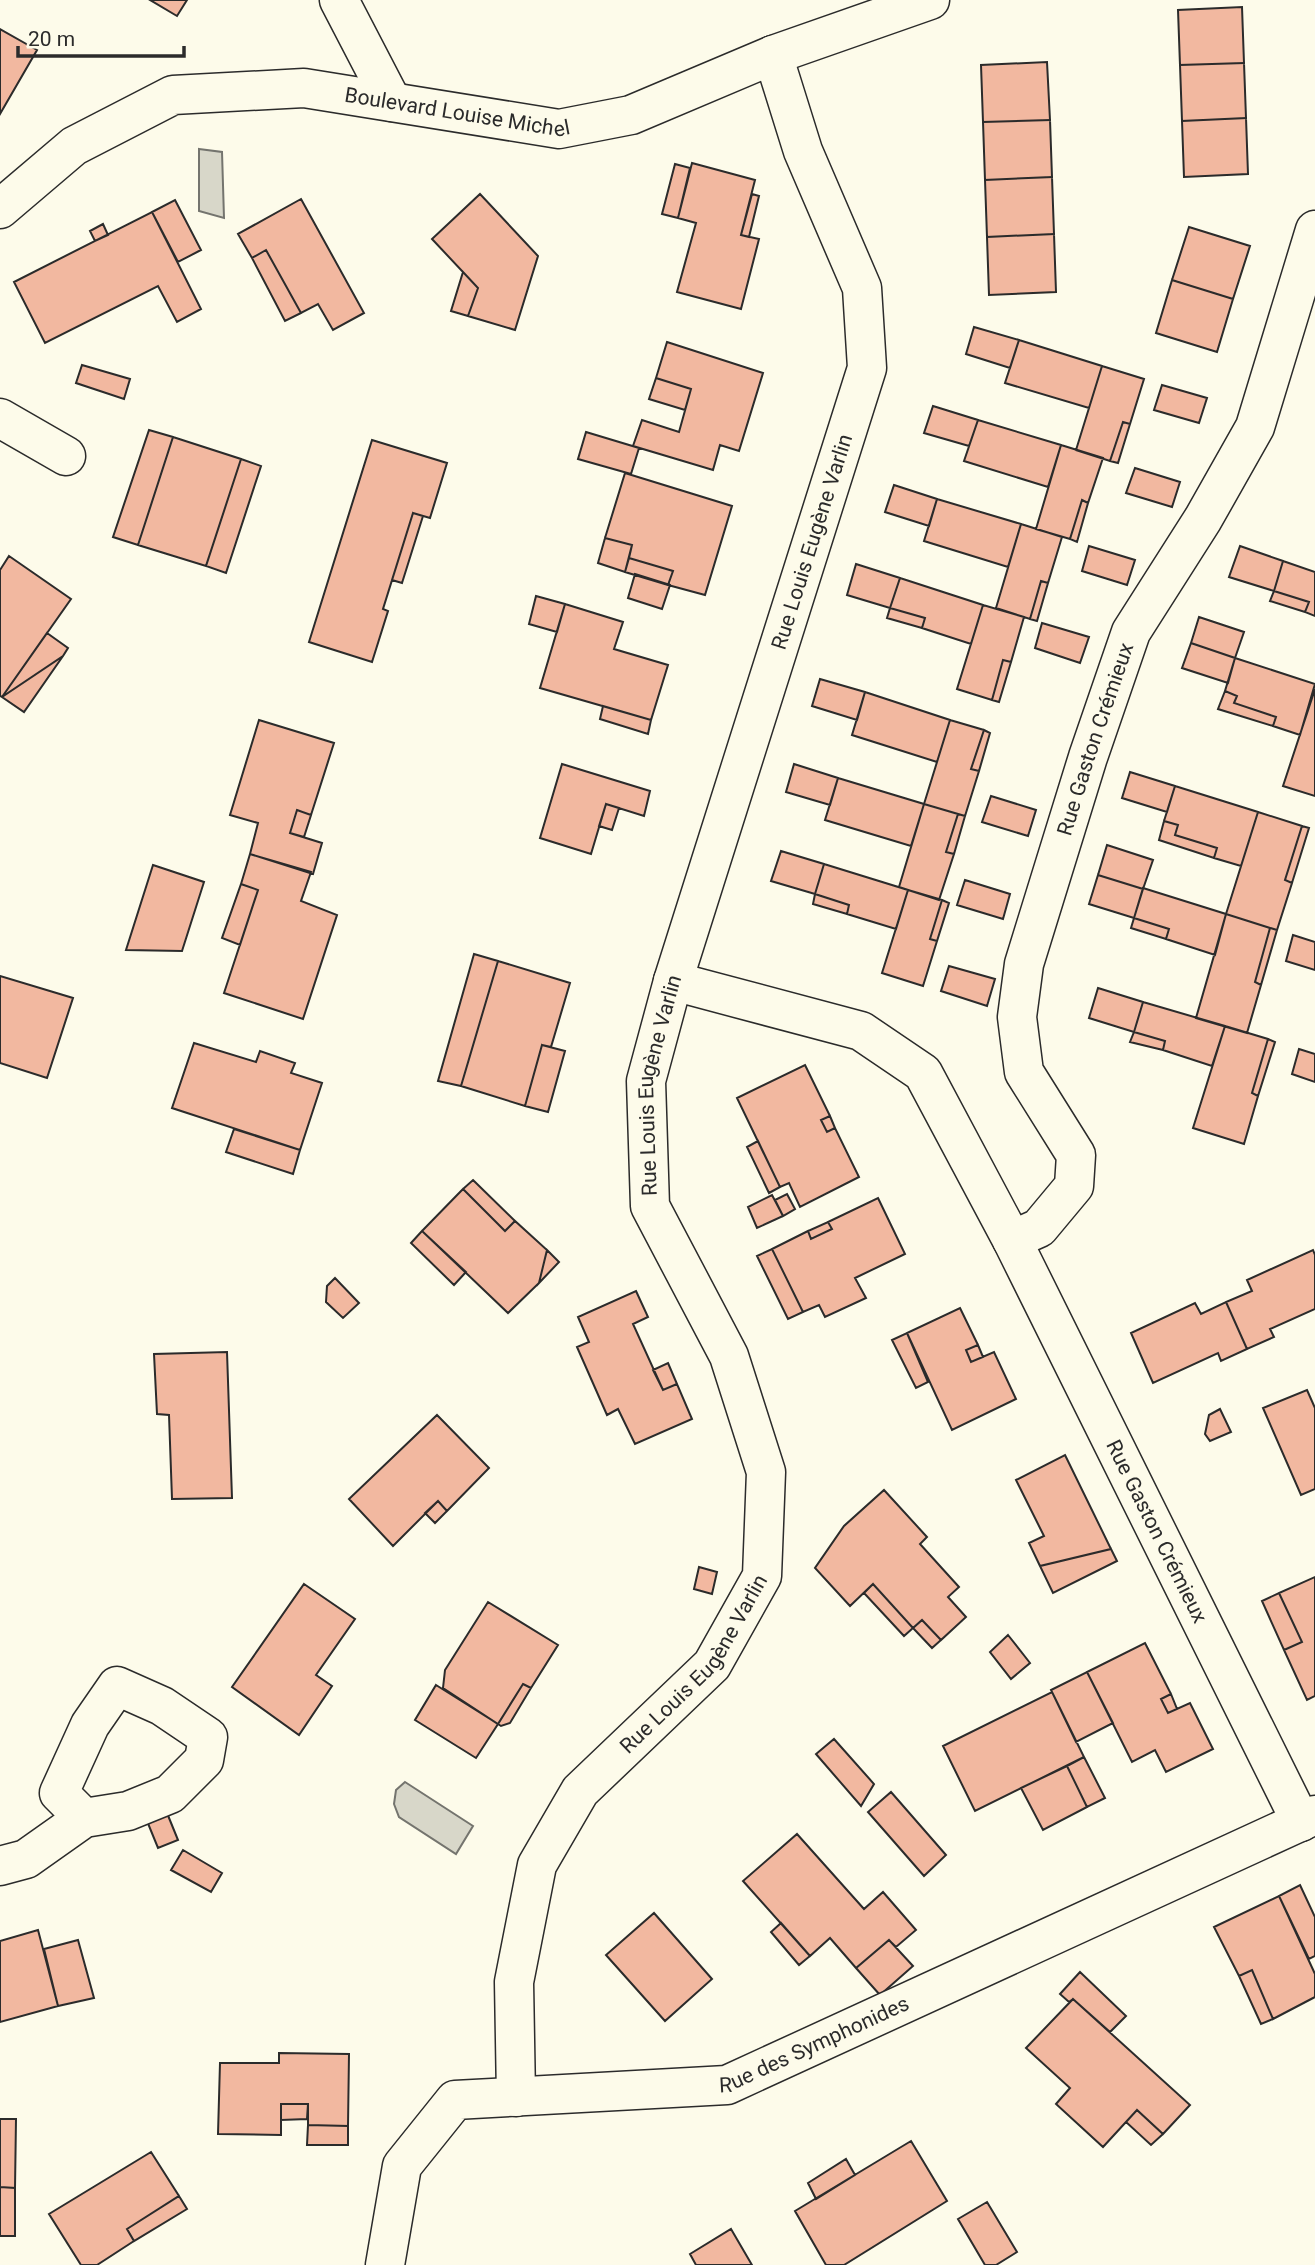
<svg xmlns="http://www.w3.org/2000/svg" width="1315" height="2265" viewBox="0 0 1315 2265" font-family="Roboto,sans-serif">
	<rect width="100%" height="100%" fill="#fdfbea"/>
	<path fill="#d8d7c9" stroke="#74746e" stroke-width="2" d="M199 149 222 152 224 218 199 211Z
		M405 1782 473 1826 456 1854 399 1817 394 1804 396 1790Z"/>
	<path fill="#f2b8a0" stroke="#2b2b2b" stroke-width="2" d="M150 0H187L177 16Z
		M1242 7 1244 63 1180 65 1178 10Z
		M0 29 37 50 0 114Z
		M1047 62 1050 120 983 122 981 65Z
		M1244 63 1246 118 1182 121 1180 65Z
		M1246 118 1248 174 1184 177 1182 121Z
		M1050 120 1052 177 985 180 983 122Z
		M692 163 755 180 741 235 759 239 741 309 677 292 696 223 678 218Z
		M675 164 690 168 678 218 662 214Z
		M1052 177 1054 234 987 237 985 180Z
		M480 194 538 256 515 330 468 316 478 288 432 239Z
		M752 194 759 196 749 237 741 235Z
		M301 199 364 313 333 330 318 304 301 313 266 250 252 258 238 234Z
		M175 200 201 250 178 262 152 212Z
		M152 212 201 309 177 322 158 286 45 343 14 282Z
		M103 224 108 235 95 241 90 231Z
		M1189 227 1250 246 1233 299 1172 280Z
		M1054 234 1056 292 989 295 987 237Z
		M266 250 301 313 285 321 252 258Z
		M463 272 478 288 468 316 451 311Z
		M1172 280 1233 299 1217 352 1156 333Z
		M974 327 1019 340 1010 368 966 354Z
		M1019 340 1102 366 1089 408 1005 383Z
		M667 342 763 373 739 451 720 445 713 470 633 446 642 420 679 432 691 389 656 378Z
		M82 365 130 379 124 399 76 383Z
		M1102 366 1144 379 1130 424 1123 422 1110 461 1076 450Z
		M656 378 691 389 685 410 649 399Z
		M1162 385 1207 398 1199 423 1154 410Z
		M933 406 978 420 969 446 924 433Z
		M978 420 1061 445 1048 487 964 461Z
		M1123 422 1130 424 1118 463 1110 461Z
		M149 430 173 437 138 545 113 537Z
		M586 432 639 448 631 474 578 459Z
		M173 437 241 459 206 566 138 545Z
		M372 440 447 463 430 518 413 513 383 609 388 611 372 662 309 642Z
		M1061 445 1103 458 1088 503 1082 500 1070 539 1036 529Z
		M241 459 261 466 226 573 206 566Z
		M1135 468 1180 482 1172 507 1126 493Z
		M625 473 732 506 705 595 668 585 673 571 629 558 632 545 605 538Z
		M894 485 937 499 929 526 885 512Z
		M937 499 1021 524 1008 567 924 541Z
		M1082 500 1088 503 1077 542 1070 539Z
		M413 513 423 516 402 583 392 580Z
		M1021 524 1062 537 1048 583 1041 581 1030 619 996 608Z
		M605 538 632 545 625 572 598 563Z
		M1089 546 1135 560 1127 585 1082 571Z
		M1240 546 1283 561 1274 591 1229 577Z
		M9 556 71 599 2 697 0 696V570Z
		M629 558 673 571 668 585 625 572Z
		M1283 561 1315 572V616L1305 612 1309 602 1274 591Z
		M856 564 900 578 890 608 847 595Z
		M635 574 670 585 662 609 628 598Z
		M900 578 983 605 971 644 922 628 925 618 890 608Z
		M1041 581 1048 583 1037 621 1030 619Z
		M1274 591 1309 602 1305 612 1270 601Z
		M536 596 565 604 557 632 529 624Z
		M565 604 623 622 614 649 668 665 651 720 540 688Z
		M983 605 1024 617 1011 662 1003 660 992 700 957 689Z
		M890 608 925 618 922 628 887 618Z
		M1199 617 1244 632 1235 658 1191 643Z
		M1042 623 1089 637 1080 663 1035 648Z
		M47 633 68 648 63 656 2 697Z
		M1191 643 1235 658 1228 683 1182 668Z
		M63 656 24 712 2 697Z
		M1235 658 1315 684 1300 735 1273 726 1276 717 1234 703 1237 696 1225 691Z
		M1003 660 1011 662 999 702 992 700Z
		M820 679 865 692 857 720 812 706Z
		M1315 689V796L1283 786Z
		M1225 691 1237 696 1234 703 1276 717 1273 726 1218 709Z
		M865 692 950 720 937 762 852 735Z
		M603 706 651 720 648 734 600 719Z
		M259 720 334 743 311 815 297 810 290 833 322 843 313 874 250 854 258 823 230 815Z
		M950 720 984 730 971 769 979 771 965 816 924 804Z
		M984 730 990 733 979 771 971 769Z
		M562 764 650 791 644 816 606 804 591 854 540 838Z
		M794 764 838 778 830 805 786 792Z
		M1130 772 1175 786 1167 812 1122 798Z
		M838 778 924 804 911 846 825 820Z
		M1175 786 1258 812 1241 866 1214 858 1217 848 1175 835 1178 825 1164 821Z
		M991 796 1036 810 1028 836 982 822Z
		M606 804 619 808 612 830 599 826Z
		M924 804 958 814 946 852 954 854 939 900 899 887Z
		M297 810 311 815 304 837 290 833Z
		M1258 812 1302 826 1285 880 1292 883 1277 930 1226 914Z
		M958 814 965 816 954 854 946 852Z
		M1164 821 1178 825 1175 835 1217 848 1214 858 1159 840Z
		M1302 826 1309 828 1292 883 1285 880Z
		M1107 845 1153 860 1143 889 1098 875Z
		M781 851 824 864 815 894 771 881Z
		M250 854 311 872 301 901 337 915 303 1019 224 993 258 890 241 884Z
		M824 864 908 890 896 929 847 914 849 905 815 894Z
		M153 865 204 882 182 951 126 950Z
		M1098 875 1143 889 1134 918 1089 904Z
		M965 880 1010 894 1003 919 957 905Z
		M241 884 258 890 240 945 222 938Z
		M1143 888 1226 914 1215 955 1166 939 1169 929 1134 918Z
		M908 890 942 900 930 939 937 941 923 986 882 973Z
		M815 894 849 905 847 914 813 904Z
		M942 900 949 903 937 941 930 939Z
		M1226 914 1270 928 1255 982 1261 985 1247 1033 1196 1018Z
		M1134 918 1169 929 1166 939 1131 928Z
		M1270 928 1277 930 1261 985 1255 982Z
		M1293 935 1315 942V970L1286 961Z
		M474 954 498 961 461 1086 438 1081Z
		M498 961 570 983 551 1047 542 1045 525 1106 461 1086Z
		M949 966 995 979 987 1006 941 991Z
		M0 976 73 998 47 1078 0 1063Z
		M1098 988 1143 1002 1134 1032 1089 1018Z
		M1143 1002 1225 1026 1212 1066 1163 1050 1165 1041 1134 1032Z
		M1225 1026 1268 1039 1252 1093 1258 1096 1244 1144 1193 1128Z
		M1134 1032 1165 1041 1163 1050 1130 1042Z
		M1268 1039 1275 1042 1258 1096 1252 1093Z
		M194 1043 256 1062 260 1051 295 1063 291 1073 322 1083 300 1150 172 1108Z
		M542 1045 565 1051 548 1112 525 1106Z
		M1299 1049 1315 1054V1082L1292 1074Z
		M805 1065 830 1116 821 1120 827 1132 835 1128 859 1177 800 1207 789 1183 780 1187 737 1098Z
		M830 1116 835 1128 827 1132 821 1120Z
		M234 1129 300 1150 293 1174 226 1152Z
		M758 1141 780 1187 769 1193 747 1147Z
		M473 1180 515 1221 505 1231 463 1189Z
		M463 1189 505 1231 515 1221 547 1250 539 1283 508 1313 422 1231Z
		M787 1194 795 1209 783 1216 775 1200Z
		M772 1195 783 1216 757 1228 748 1207Z
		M878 1198 905 1254 855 1278 866 1298 825 1317 819 1305 803 1312 772 1249 808 1231 811 1239 832 1229 828 1222Z
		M828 1222 832 1229 811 1239 808 1231Z
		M422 1231 466 1272 454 1285 411 1243Z
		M772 1249 803 1312 788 1319 757 1256Z
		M547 1250 559 1262 539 1283Z
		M1313 1250 1315 1255V1309L1270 1329 1274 1337 1247 1349 1226 1302 1252 1291 1247 1280Z
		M335 1278 359 1303 343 1318 326 1302 327 1286Z
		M636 1291 648 1317 633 1324 663 1390 677 1384 692 1419 635 1444 618 1409 607 1415 577 1347 589 1342 578 1317Z
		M1226 1302 1247 1349 1221 1361 1218 1353 1153 1383 1131 1333 1195 1303 1201 1314Z
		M960 1308 978 1345 966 1350 971 1362 994 1352 1016 1399 952 1430 907 1333Z
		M907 1333 928 1382 916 1388 892 1340Z
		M978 1345 983 1357 971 1362 966 1350Z
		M227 1352 232 1498 172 1499 169 1415 157 1414 154 1354Z
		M668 1363 677 1384 663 1390 653 1370Z
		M1307 1390 1315 1408V1489L1301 1495 1263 1408Z
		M1220 1409 1231 1432 1210 1441 1205 1434 1209 1415Z
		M437 1415 489 1468 447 1511 438 1501 393 1546 349 1499Z
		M1065 1455 1111 1549 1040 1566 1029 1543 1044 1536 1016 1480Z
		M884 1490 927 1537 920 1544 959 1587 948 1597 966 1617 941 1640 922 1620 913 1628 873 1584 850 1606 815 1568 844 1526Z
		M438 1501 447 1511 435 1523 425 1513Z
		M1111 1549 1117 1561 1053 1593 1040 1566Z
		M699 1567 717 1572 712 1594 694 1589Z
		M1315 1577V1696L1307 1700 1284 1650 1302 1642 1279 1593Z
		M304 1584 355 1619 316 1675 332 1686 299 1735 232 1687Z
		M873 1584 913 1628 904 1636 864 1593Z
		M1279 1593 1302 1642 1284 1650 1262 1601Z
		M488 1602 558 1645 531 1688 523 1684 498 1724 443 1688 445 1670Z
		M922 1620 941 1640 932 1648 913 1628Z
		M1008 1635 1030 1663 1011 1679 990 1652Z
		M1145 1643 1171 1694 1161 1699 1168 1713 1190 1703 1213 1749 1166 1772 1155 1750 1132 1762 1087 1672Z
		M1087 1672 1113 1723 1076 1742 1051 1690Z
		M523 1684 531 1688 510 1723 501 1726 498 1724Z
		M436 1685 498 1724 476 1758 415 1720Z
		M1052 1692 1084 1757 975 1811 943 1746Z
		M1171 1694 1177 1709 1168 1713 1161 1699Z
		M834 1739 874 1784 861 1806 816 1754Z
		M1084 1757 1105 1798 1087 1807 1067 1766Z
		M1067 1766 1087 1807 1043 1830 1021 1788Z
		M891 1792 946 1855 924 1876 868 1812Z
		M167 1813 178 1840 158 1848 147 1821Z
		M797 1834 864 1909 883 1892 916 1930 896 1947 889 1940 856 1968 830 1938 810 1956 743 1881Z
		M183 1850 222 1873 211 1892 171 1870Z
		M1300 1885 1315 1917V1956L1309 1959 1279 1896Z
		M1279 1896 1315 1974V1997L1273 2019 1252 1970 1239 1976 1214 1927Z
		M654 1913 712 1979 665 2021 606 1955Z
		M781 1923 810 1956 799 1965 771 1932Z
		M38 1930 58 2006 0 2022V1941Z
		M78 1940 94 1998 58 2006 44 1949Z
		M889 1940 913 1966 880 1995 856 1968Z
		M1252 1970 1273 2019 1261 2024 1239 1976Z
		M1080 1972 1126 2016 1110 2032 1073 1999 1069 2002 1060 1994Z
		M1073 1999 1190 2105 1163 2134 1137 2110 1103 2147 1056 2104 1070 2088 1026 2048Z
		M279 2053 349 2054 348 2126 308 2125V2104H281V2135L218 2134 220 2063H279Z
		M281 2104H308L307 2119 281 2120Z
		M1137 2110 1163 2134 1151 2145 1126 2122Z
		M0 2119H16L15 2188 0 2187Z
		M308 2125 348 2126V2145H307Z
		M911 2141 947 2201 844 2265H826L795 2211Z
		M151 2152 179 2196 127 2229 134 2241 97 2265H81L49 2214Z
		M846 2159 855 2175 816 2199 808 2183Z
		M0 2187 15 2188V2236H0Z
		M179 2196 187 2209 134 2241 127 2229Z
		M987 2202 1017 2252 996 2265H985L958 2219Z
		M731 2229 752 2265H696L690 2254Z"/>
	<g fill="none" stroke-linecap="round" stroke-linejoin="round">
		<g stroke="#2b2b2b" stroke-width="41">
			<g id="minor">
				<path d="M339 0 392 102"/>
				<path id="s1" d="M0 209 74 146 173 95 304 88 559 129 631 115 773 55 930 0"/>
				<path d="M0 418 66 456"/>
				<path id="s2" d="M673 981 861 1031 923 1073 1012 1240 1301 1822"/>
				<path id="s3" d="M1012 1240 1039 1228 1074 1186 1076 1155 1024 1072 1017 1017 1024 964 1088 757 1131 632 1203 519 1255 427 1315 230"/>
				<path d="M0 1866 26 1859 84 1818 128 1811 170 1794 204 1760 208 1737 162 1706 117 1686 90 1725 59 1793 84 1818"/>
				<path id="s4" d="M516 2097 514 1982 537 1865 580 1791 712 1665 762 1576 766 1472 729 1356 650 1206 646 1081 673 981 867 368 862 288 803 151 773 55"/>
				<path id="s5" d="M385 2265 402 2166 455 2100 727 2085 1315 1815"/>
			</g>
		</g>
		<use href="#minor" stroke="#fdfbea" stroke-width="38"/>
	</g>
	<g text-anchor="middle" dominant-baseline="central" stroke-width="5" stroke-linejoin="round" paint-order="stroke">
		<g font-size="21" fill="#2b2b2b" stroke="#fdfbea">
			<text stroke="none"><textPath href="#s1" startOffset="495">Boulevard Louise Michel</textPath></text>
			<text stroke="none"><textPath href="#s4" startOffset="1689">Rue Louis Eugène Varlin</textPath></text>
			<text stroke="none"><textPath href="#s3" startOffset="558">Rue Gaston Crémieux</textPath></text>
			<text stroke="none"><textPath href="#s4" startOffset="1122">Rue Louis Eugène Varlin</textPath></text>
			<text stroke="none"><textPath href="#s2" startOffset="784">Rue Gaston Crémieux</textPath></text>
			<text stroke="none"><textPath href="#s4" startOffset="492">Rue Louis Eugène Varlin</textPath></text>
			<text stroke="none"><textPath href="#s5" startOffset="553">Rue des Symphonides</textPath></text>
		</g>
	</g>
	<path d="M18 46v10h166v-10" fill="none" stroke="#2b2b2b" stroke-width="3.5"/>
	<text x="28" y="46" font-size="21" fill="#2b2b2b" stroke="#fdfbea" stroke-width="5" paint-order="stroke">20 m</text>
</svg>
